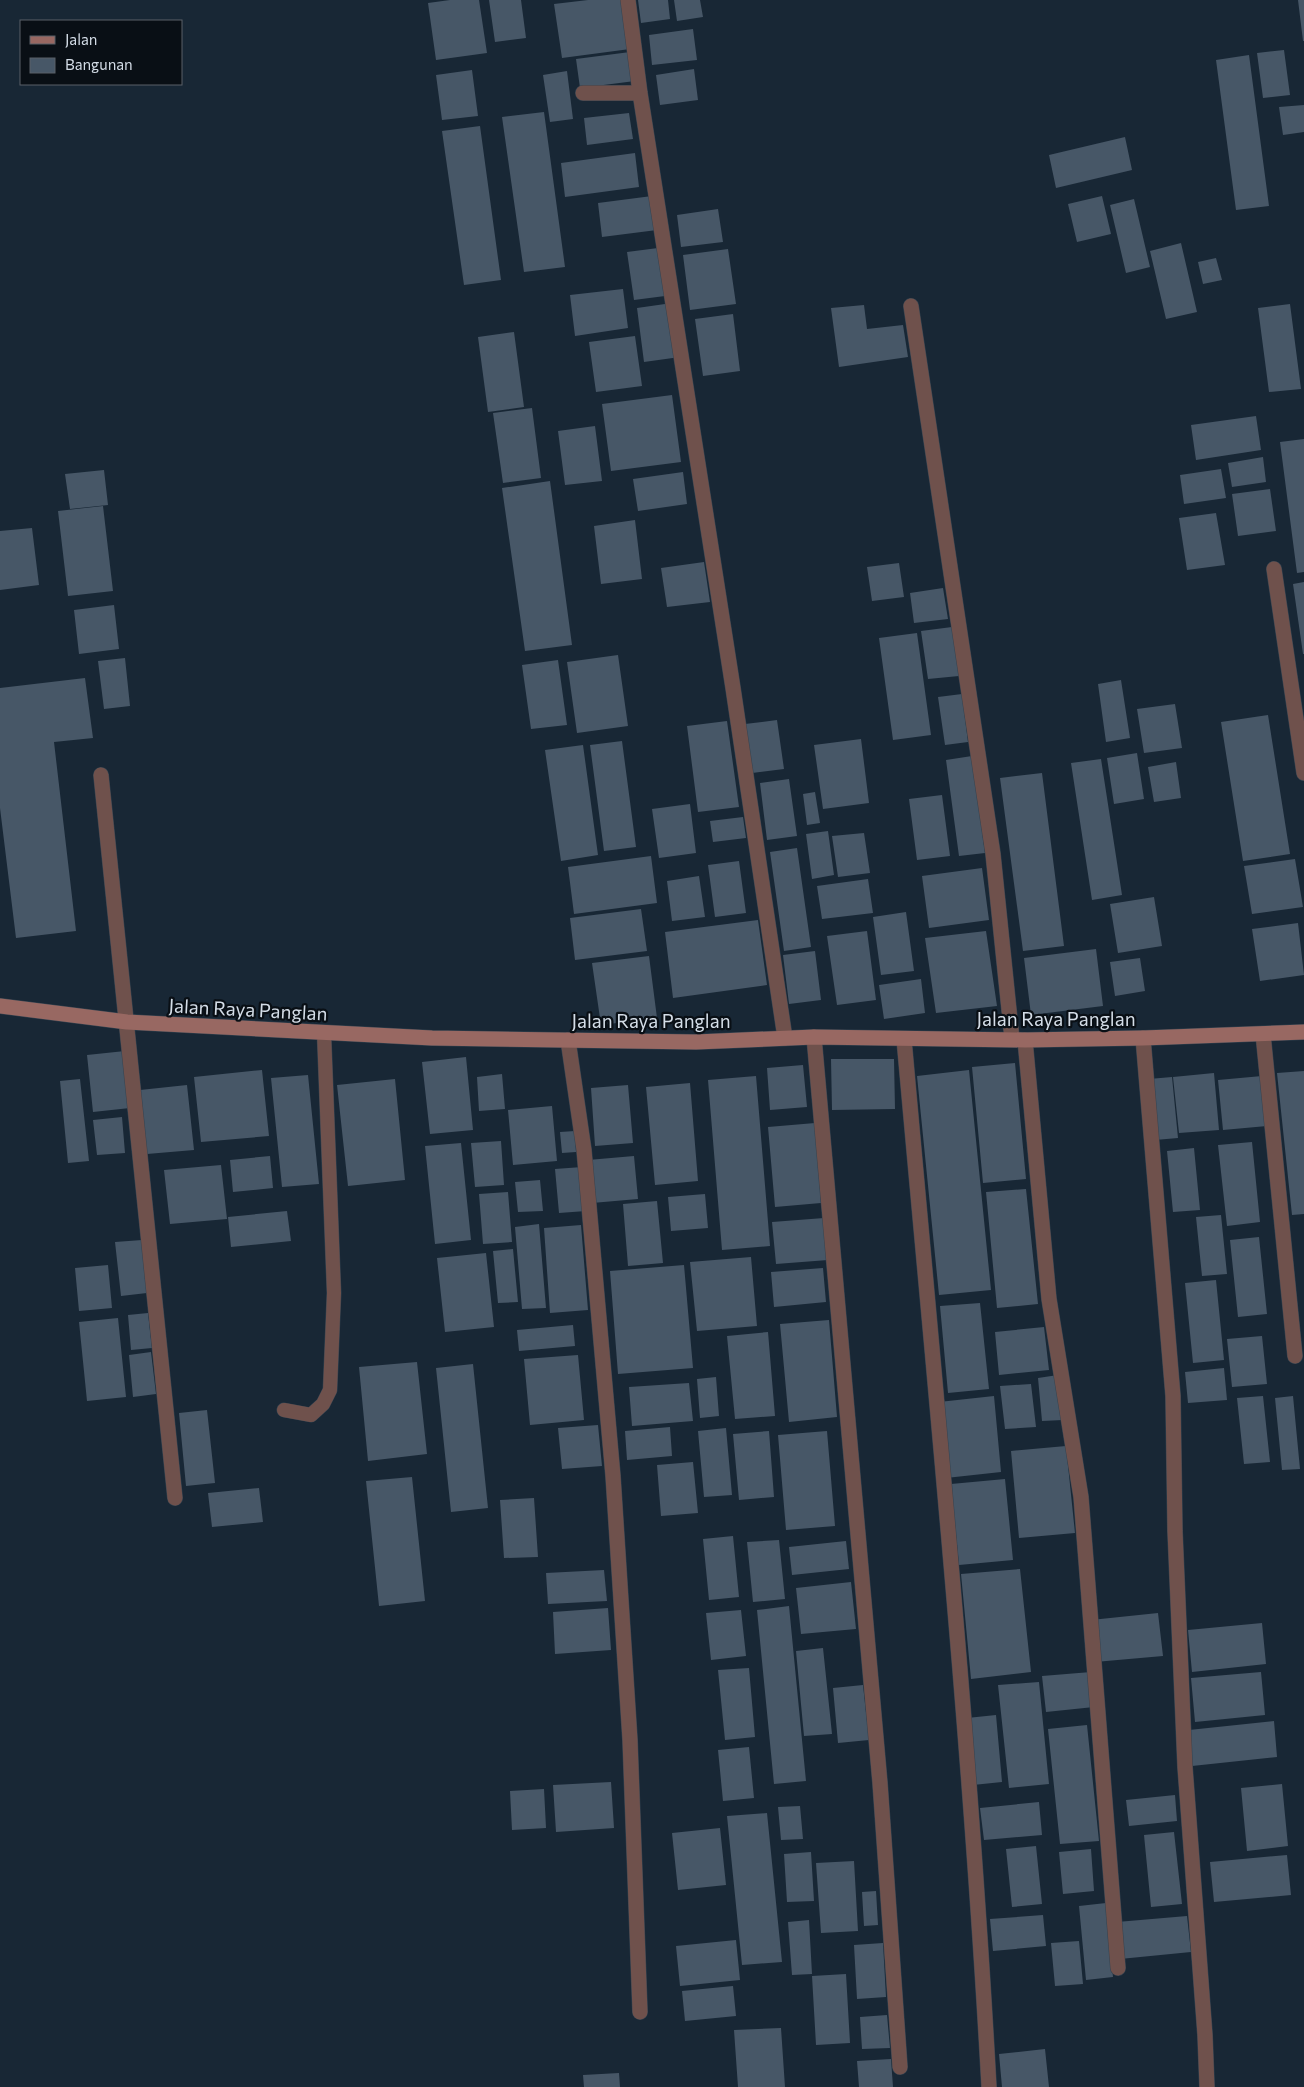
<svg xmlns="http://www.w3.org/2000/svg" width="1304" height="2087" viewBox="0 0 1304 2087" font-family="Commissioner,sans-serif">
	<rect width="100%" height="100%" fill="#182735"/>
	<path fill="#475767" d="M450 0H479L487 53 436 60 428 3Z
		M489 0H521L526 38 495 42Z
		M588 0H623L630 49 562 58 554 4Z
		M638 0H668L670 19 641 23Z
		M674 0H700L703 17 677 21Z
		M1298 0H1304V41H1303Z
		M693 29 697 60 652 65 649 35Z
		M1284 50 1290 95 1263 98 1257 53Z
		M630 52 635 81 580 88 576 59Z
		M1249 55 1269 206 1236 210 1216 60Z
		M694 69 698 100 660 105 656 75Z
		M472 70 478 116 442 120 436 75Z
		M567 71 573 119 550 122 543 75Z
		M1304 105V132L1283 135 1279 107Z
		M544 112 565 267 524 272 502 117Z
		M629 113 633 139 587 145 584 118Z
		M480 126 501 280 464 285 442 131Z
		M1125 137 1132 170 1056 188 1049 155Z
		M635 153 639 187 565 197 561 163Z
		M652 196 657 230 602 237 598 203Z
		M1102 196 1111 234 1077 242 1068 204Z
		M1134 199 1150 267 1126 273 1110 205Z
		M718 209 723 242 681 247 677 215Z
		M1181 243 1197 312 1166 319 1150 251Z
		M658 248 665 296 634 300 627 252Z
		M728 249 736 304 690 310 683 255Z
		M1216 258 1222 280 1203 284 1198 262Z
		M623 289 628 328 575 336 570 295Z
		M672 303 680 357 644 362 637 308Z
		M1290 304 1301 389 1269 392 1258 308Z
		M864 305 867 329 903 325 908 357 839 367 831 308Z
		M733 314 740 371 703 376 695 319Z
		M514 332 524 407 488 412 478 337Z
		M635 336 642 386 596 392 589 342Z
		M672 395 681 462 611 471 602 404Z
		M532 408 541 478 503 483 493 413Z
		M1256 416 1261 450 1196 460 1191 425Z
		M595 426 602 481 565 485 558 431Z
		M1304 439V572L1297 573 1280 442Z
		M1263 457 1266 482 1232 487 1228 463Z
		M1221 469 1226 498 1184 504 1180 475Z
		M104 470 108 505 70 509 65 474Z
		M683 472 687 504 638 511 633 479Z
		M550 481 572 645 525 651 502 488Z
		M1270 489 1276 531 1238 536 1232 494Z
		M103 506 113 591 68 596 58 511Z
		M1216 513 1225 565 1187 570 1179 518Z
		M635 520 642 579 601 584 594 526Z
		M32 528 39 585 0 590V531Z
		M704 562 710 602 667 607 661 568Z
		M899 563 904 597 872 601 867 567Z
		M1304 582V654H1303L1293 584Z
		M943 588 948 619 914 623 910 593Z
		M114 605 119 649 79 654 74 610Z
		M952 627 959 676 928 679 921 631Z
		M917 633 931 735 893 740 879 638Z
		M618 655 628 726 577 733 567 662Z
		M125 658 130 706 104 709 98 661Z
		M558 660 567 725 531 729 522 665Z
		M85 678 93 738 54 742 76 931 16 938 0 808V688Z
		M1121 680 1130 738 1106 742 1098 684Z
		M962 694 968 742 945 745 938 697Z
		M1175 704 1182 748 1144 753 1137 709Z
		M1268 715 1290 854 1243 861 1221 722Z
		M777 720 784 769 752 773 745 724Z
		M727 721 739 807 698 812 687 726Z
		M861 739 869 803 823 809 814 745Z
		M622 741 636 847 604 851 590 745Z
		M583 745 598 855 561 861 545 750Z
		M1137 753 1144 799 1114 804 1107 758Z
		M972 756 985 853 959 856 946 760Z
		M1101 759 1122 895 1092 900 1071 763Z
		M1176 762 1181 798 1154 802 1148 767Z
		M1042 773 1064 946 1023 951 1000 778Z
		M789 779 797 836 767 840 760 783Z
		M815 792 820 823 807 825 803 794Z
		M942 795 950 856 917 860 909 799Z
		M690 804 696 853 659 858 652 809Z
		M743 817 746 838 713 842 710 821Z
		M828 831 834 875 812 879 806 834Z
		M864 833 870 873 838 877 832 836Z
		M797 848 811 947 784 951 770 852Z
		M651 856 657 903 574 914 568 867Z
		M1295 859 1303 907 1252 914 1244 866Z
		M739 861 746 913 715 917 708 865Z
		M982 868 989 920 929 928 922 876Z
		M699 876 705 917 672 921 667 881Z
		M868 879 873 913 822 919 817 886Z
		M1154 897 1162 946 1118 953 1110 904Z
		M641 909 647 951 575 960 570 918Z
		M906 912 914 971 881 975 873 917Z
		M758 920 767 985 673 998 665 932Z
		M1298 923 1304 975 1260 981 1252 929Z
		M867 931 876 1000 837 1005 827 936Z
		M986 931 997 1006 936 1013 925 938Z
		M1096 949 1103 1006 1031 1015 1024 958Z
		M815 951 821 1000 789 1004 783 955Z
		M649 956 657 1018 601 1025 592 963Z
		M1140 958 1145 991 1115 996 1110 962Z
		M921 979 925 1013 884 1019 879 985Z
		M125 1051 130 1108 93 1112 87 1055Z
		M466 1057 473 1130 430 1134 422 1062Z
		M831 1059H894L895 1109 832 1110Z
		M1015 1063 1026 1179 983 1183 972 1067Z
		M803 1065 807 1107 770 1110 767 1068Z
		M262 1070 269 1136 201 1142 194 1077Z
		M969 1070 991 1290 939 1295 917 1076Z
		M1304 1071V1214L1292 1215 1277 1073Z
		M1214 1073 1219 1130 1179 1133 1173 1077Z
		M502 1074 505 1109 479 1111 477 1077Z
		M308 1075 319 1184 282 1187 271 1078Z
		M756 1076 770 1246 722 1250 708 1080Z
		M1262 1076 1267 1126 1223 1130 1218 1080Z
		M1172 1077 1178 1138 1155 1140 1149 1079Z
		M80 1079 89 1161 68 1163 60 1081Z
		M395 1079 405 1180 348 1186 337 1085Z
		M690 1083 698 1181 655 1185 646 1087Z
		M187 1085 194 1150 147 1154 140 1090Z
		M628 1085 633 1143 595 1146 591 1088Z
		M552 1106 557 1161 513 1165 508 1110Z
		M122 1117 125 1153 97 1155 93 1120Z
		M815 1123 821 1203 775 1207 768 1127Z
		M575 1131 576 1152 562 1153 560 1132Z
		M501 1141 504 1185 475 1187 471 1143Z
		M1252 1142 1260 1222 1227 1226 1218 1145Z
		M461 1143 471 1240 435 1244 425 1146Z
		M1194 1148 1200 1210 1173 1212 1167 1151Z
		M270 1156 273 1188 233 1192 230 1160Z
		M634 1156 638 1199 592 1203 588 1160Z
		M221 1165 227 1219 170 1224 164 1170Z
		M582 1167 586 1211 559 1213 555 1169Z
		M540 1180 543 1211 518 1212 515 1182Z
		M1026 1189 1038 1304 997 1308 986 1192Z
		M508 1192 512 1242 483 1244 479 1194Z
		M705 1194 708 1228 671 1231 668 1197Z
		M657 1201 663 1263 628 1266 623 1204Z
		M287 1211 291 1241 231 1247 228 1217Z
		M1221 1215 1227 1274 1202 1276 1196 1217Z
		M824 1218 828 1260 776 1264 772 1222Z
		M539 1224 546 1308 522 1309 515 1227Z
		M581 1225 588 1310 550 1313 544 1228Z
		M1259 1237 1267 1314 1238 1317 1230 1240Z
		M142 1240 147 1293 121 1296 115 1242Z
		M513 1249 518 1302 498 1303 493 1251Z
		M486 1253 494 1327 445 1332 437 1258Z
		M751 1257 757 1326 697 1331 690 1262Z
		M108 1265 112 1308 79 1311 75 1268Z
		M684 1265 693 1368 618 1374 610 1271Z
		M823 1268 826 1302 774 1307 771 1272Z
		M1216 1280 1224 1360 1193 1363 1185 1283Z
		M980 1303 989 1389 948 1393 940 1306Z
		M148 1313 152 1348 131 1350 128 1315Z
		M118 1318 126 1397 87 1401 79 1322Z
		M829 1320 837 1417 789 1422 780 1324Z
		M573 1325 575 1346 519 1351 517 1330Z
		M1044 1327 1049 1370 999 1375 995 1332Z
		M768 1332 775 1416 735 1419 727 1336Z
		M1262 1336 1267 1384 1232 1387 1227 1339Z
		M151 1352 156 1394 133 1397 129 1355Z
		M578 1355 584 1420 530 1425 524 1359Z
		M417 1362 427 1454 368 1461 359 1367Z
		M473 1364 488 1508 451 1512 436 1368Z
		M1224 1368 1227 1400 1188 1403 1185 1372Z
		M1058 1375 1063 1420 1042 1421 1038 1378Z
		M716 1377 719 1416 700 1418 697 1379Z
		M689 1383 693 1421 632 1426 629 1387Z
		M1031 1384 1036 1427 1005 1429 1000 1386Z
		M994 1396 1001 1472 946 1478 939 1402Z
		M1263 1396 1270 1462 1244 1464 1237 1398Z
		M1293 1396 1300 1469 1282 1470 1275 1398Z
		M207 1410 215 1483 186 1486 179 1413Z
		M598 1425 602 1466 562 1469 558 1428Z
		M670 1427 672 1456 627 1460 625 1431Z
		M726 1428 732 1495 704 1497 698 1431Z
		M769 1431 774 1497 739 1500 733 1434Z
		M827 1431 835 1526 786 1530 778 1435Z
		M1066 1446 1075 1533 1019 1538 1011 1451Z
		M693 1462 698 1513 661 1516 657 1465Z
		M412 1477 425 1601 379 1606 366 1481Z
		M1005 1479 1013 1560 959 1565 951 1484Z
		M259 1488 263 1522 212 1527 208 1493Z
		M534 1498 538 1557 504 1558 500 1500Z
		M733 1536 739 1597 709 1600 703 1539Z
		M779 1540 785 1599 753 1602 747 1542Z
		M846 1541 849 1569 792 1575 789 1547Z
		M1020 1569 1031 1672 971 1679 961 1574Z
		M604 1570 607 1601 548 1604 546 1573Z
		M851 1582 856 1629 801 1634 796 1588Z
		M789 1606 806 1781 774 1784 757 1610Z
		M608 1608 611 1650 555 1654 553 1612Z
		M741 1610 746 1656 711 1660 706 1613Z
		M1158 1613 1163 1656 1095 1662 1091 1620Z
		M1262 1623 1266 1664 1192 1672 1188 1630Z
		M823 1648 832 1734 804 1736 796 1651Z
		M749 1668 755 1737 725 1740 718 1670Z
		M1091 1672 1094 1707 1046 1712 1042 1676Z
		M1261 1672 1265 1715 1195 1722 1191 1678Z
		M1039 1682 1049 1784 1009 1788 998 1685Z
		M863 1685 869 1740 838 1743 833 1688Z
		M996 1715 1002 1782 973 1785 967 1718Z
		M1274 1721 1277 1757 1192 1766 1189 1730Z
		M1087 1725 1099 1841 1060 1844 1048 1729Z
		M749 1747 754 1798 723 1801 718 1750Z
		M611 1782 614 1828 556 1832 553 1785Z
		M1282 1784 1288 1846 1247 1851 1241 1788Z
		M544 1789 546 1828 512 1830 510 1791Z
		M1175 1795 1177 1821 1129 1826 1126 1800Z
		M1039 1802 1042 1835 984 1840 980 1808Z
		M800 1806 803 1839 781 1840 778 1807Z
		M767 1813 782 1962 742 1965 727 1816Z
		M720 1828 726 1885 678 1890 672 1833Z
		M1174 1832 1182 1904 1151 1907 1144 1835Z
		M1036 1846 1042 1904 1012 1907 1006 1849Z
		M1091 1849 1094 1891 1063 1894 1059 1852Z
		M811 1852 814 1901 787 1902 784 1854Z
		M1287 1855 1291 1895 1214 1902 1210 1862Z
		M854 1861 858 1931 821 1933 816 1863Z
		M876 1891 878 1925 864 1926 862 1892Z
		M1106 1903 1113 1977 1086 1980 1079 1906Z
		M1043 1915 1046 1946 993 1951 990 1919Z
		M1187 1916 1191 1952 1120 1959 1117 1922Z
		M809 1920 812 1974 792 1975 788 1922Z
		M736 1940 740 1980 680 1986 676 1946Z
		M1079 1941 1083 1984 1055 1986 1051 1943Z
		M883 1943 886 1997 857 1999 854 1945Z
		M846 1974 850 2043 816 2045 812 1976Z
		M733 1986 736 2016 685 2021 682 1991Z
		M887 2015 890 2048 862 2049 860 2017Z
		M781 2028 785 2087H738L734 2030Z
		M1045 2049 1049 2087H1002L999 2054Z
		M891 2059 893 2087H859L857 2061Z
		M619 2073 620 2087H584L583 2075Z"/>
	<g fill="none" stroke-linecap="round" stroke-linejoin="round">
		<g stroke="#364451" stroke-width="15">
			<path id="lane" d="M284 1410 311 1415 323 1404 330 1390 334 1293 324 1033"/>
		</g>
		<g stroke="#364451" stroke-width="16">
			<path id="street" d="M628 0 640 93 733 688 785 1038
				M583 93H640
				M911 306 993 854 1012 1039
				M1274 569 1304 773
				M101 775 175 1498
				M1263 1034 1295 1356
				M814 1037 880 1783 900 2067
				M1143 1038 1173 1396 1175 1531 1185 1767 1205 2035 1207 2087
				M904 1039C935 1388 970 1737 989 2087
				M568 1040 584 1150 613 1476 630 1740 640 2012
				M1025 1040 1049 1299 1081 1497 1118 1968"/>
		</g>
		<g stroke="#364451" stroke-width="16">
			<path id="secondary" d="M0 1006 127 1022 432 1038 696 1042 814 1037 1025 1040 1143 1038 1304 1032"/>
		</g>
		<use href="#lane" stroke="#6f514c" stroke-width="14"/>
		<use href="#street" stroke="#6f514c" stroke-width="15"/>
		<use href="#secondary" stroke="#986862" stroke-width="15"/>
	</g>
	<g text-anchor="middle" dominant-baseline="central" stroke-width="4.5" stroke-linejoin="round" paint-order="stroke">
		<g font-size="19" fill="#d4dde7" stroke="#090f15">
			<text transform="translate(248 1009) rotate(3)">Jalan Raya Panglan</text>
			<text x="1056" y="1018">Jalan Raya Panglan</text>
			<text x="651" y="1020">Jalan Raya Panglan</text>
		</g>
	</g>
	<rect x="20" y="20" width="162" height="65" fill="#090f15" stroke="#5a6169"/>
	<rect x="30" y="36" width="25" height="8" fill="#986862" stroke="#5a6169"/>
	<text x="65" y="45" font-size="15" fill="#d4dde7">Jalan</text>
	<rect x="30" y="58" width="25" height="15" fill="#475767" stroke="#5a6169"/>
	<text x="65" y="70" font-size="15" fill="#d4dde7">Bangunan</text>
</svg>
